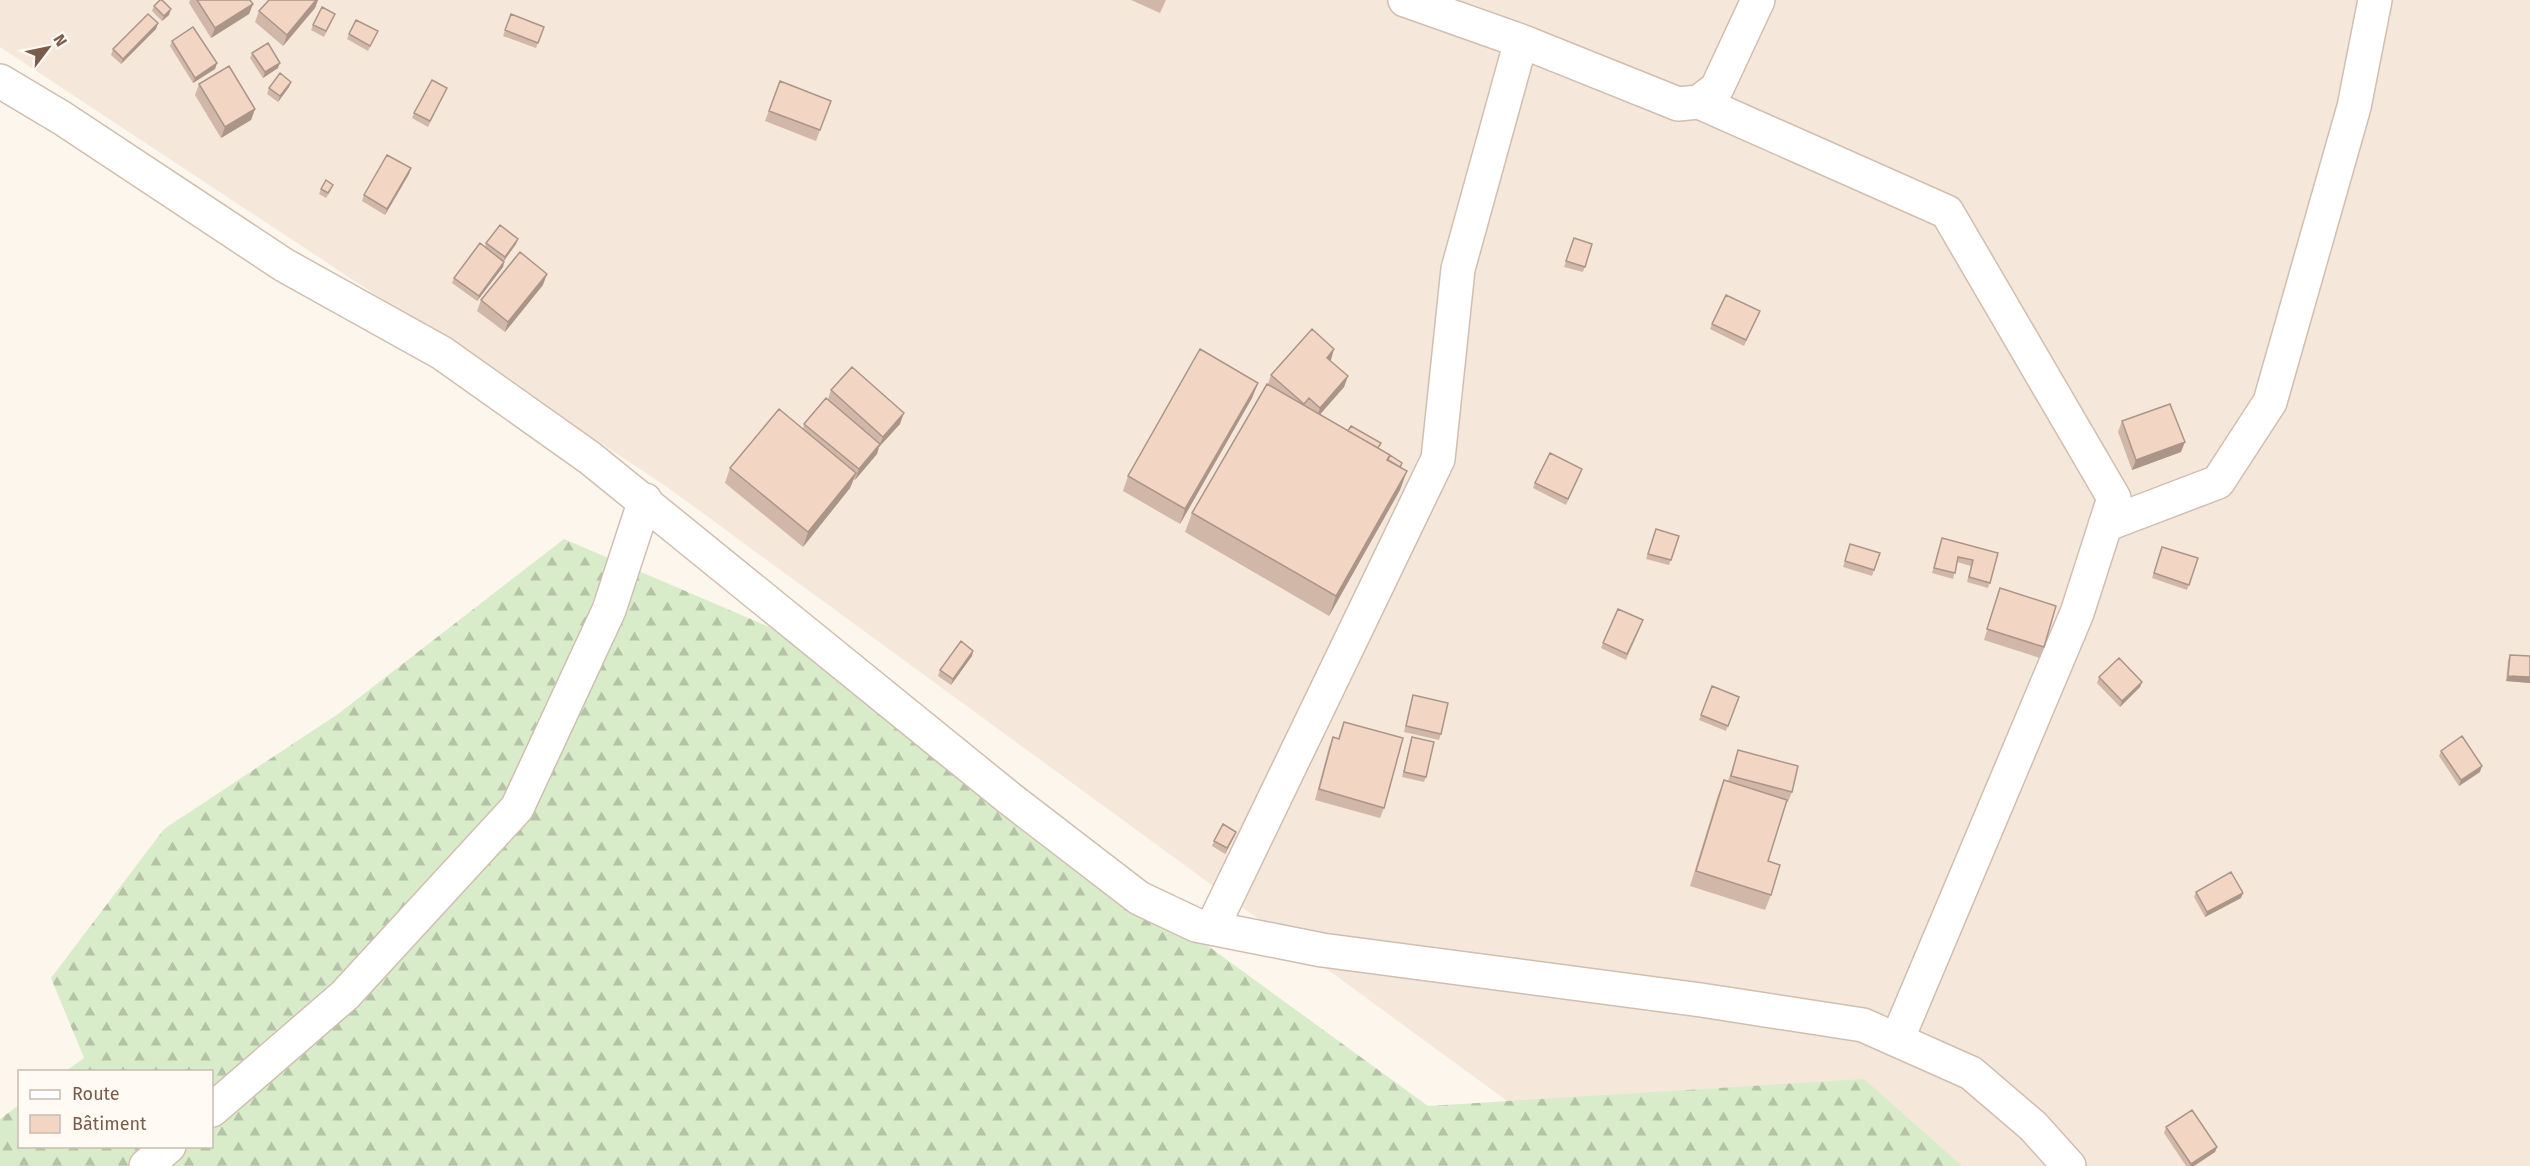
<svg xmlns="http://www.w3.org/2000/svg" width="2530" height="1166" viewBox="0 0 2530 1166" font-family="'Fira Sans',sans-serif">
	<defs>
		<pattern id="forest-firs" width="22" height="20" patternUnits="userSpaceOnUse" patternTransform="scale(1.5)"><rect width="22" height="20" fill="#d8ecc9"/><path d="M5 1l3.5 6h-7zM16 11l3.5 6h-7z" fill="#b4c2a5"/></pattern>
	</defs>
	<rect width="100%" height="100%" fill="#fdf6ec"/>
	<path fill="#f5e8da" d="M0 0H2530V1166H1609L1573 1149 667 487 0 47Z"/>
	<path fill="url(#forest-firs)" d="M564 539 769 627 1428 1106 1864 1079 1962 1166H0V1119L19 1105 20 1146H212V1072L66 1071 84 1058 51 978 164 829 338 714Z"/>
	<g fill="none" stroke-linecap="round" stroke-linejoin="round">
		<g stroke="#d1beb0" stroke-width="36">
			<path id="minor" d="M1405 0 1521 41 1678 104 1699 102 1947 212 2114 498 2077 613 1897 1040
				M0 81 62 118 284 265 442 353 590 458 1009 798 1139 898 1196 925 1322 950 1701 1000 1863 1025 1971 1073 2033 1126 2069 1166
				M1699 102 1717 88 1758 0
				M2105 525 2218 482 2270 402 2354 107 2375 0
				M1212 928 1438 459 1458 269 1521 41
				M212 1110 345 995 517 808 609 610 645 500
				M146 1166 169 1146"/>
		</g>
		<use href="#minor" stroke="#fff" stroke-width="33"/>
	</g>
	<path fill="#d1b7a8" d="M190 0H250L253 4 249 14 211 38 189 3Z
		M269 0H318L315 8 283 46 255 22 259 11Z
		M1131 0H1166L1160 13Z
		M154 6 169 15 162 21 152 11Z
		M511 14 544 27 536 48 503 36Z
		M333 19 324 37 311 30 313 25Z
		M158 23 156 29 121 64 111 55 113 49Z
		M378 31 368 51 347 39 349 34Z
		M172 41 217 63 215 69 193 83 170 46Z
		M252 53 278 68 263 78 250 58Z
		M780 81 831 101 816 141 765 121Z
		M291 82 289 87 278 102 267 94 269 88Z
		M199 84 255 109 251 120 221 138 195 95Z
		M447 88 428 127 412 118 414 113Z
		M411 168 409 174 385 215 362 201 364 195Z
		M321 189 331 190 326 198 319 194Z
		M1574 238 1592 244 1583 272 1564 267Z
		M486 243 516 244 504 261 503 267 477 301 452 283 454 278 485 247Z
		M543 285 505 332 477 311 481 300Z
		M1760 311 1744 346 1710 329 1712 324Z
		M1271 375 1348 376 1344 387 1320 414 1379 449 1402 463 1401 467 1400 490 1329 616 1185 532 1192 513 1268 384Z
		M1258 383 1252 398 1180 524 1123 491 1128 476Z
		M831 390 900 424 879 447 877 454 855 480 854 479 850 488 803 547 725 483 730 468 803 429 804 424 828 399Z
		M2122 421 2181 452 2132 470 2118 432Z
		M1580 475 1566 505 1533 488 1535 483Z
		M1656 529 1679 536 1669 565 1646 559Z
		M1942 538 1998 553 1988 588 1967 582 1971 566 1957 562 1953 579 1932 573Z
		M1850 544 1880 553 1872 576 1843 567Z
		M2162 547 2198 558 2187 590 2152 578Z
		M2000 588 2044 647 2040 658 1984 640Z
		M1641 626 1626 660 1601 648 1603 643Z
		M2510 655 2530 656V683L2506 681 2508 660Z
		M972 656 951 685 938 676 940 670Z
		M2099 677 2142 682 2140 687 2120 707 2097 683Z
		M1712 686 1739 697 1726 731 1699 720Z
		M1413 695 1441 734 1439 740 1404 732Z
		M1344 722 1384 808 1380 818 1315 800 1329 747 1333 737 1338 739Z
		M1412 737 1426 777 1424 782 1402 777Z
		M1738 750 1792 792 1788 802H1786L1768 861 1771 895 1765 910 1690 886 1718 795 1724 780 1728 781Z
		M2441 751 2480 772 2459 786 2439 756Z
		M1236 832 1234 837 1225 854 1212 846 1214 841Z
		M2196 892 2241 898 2205 917 2194 897Z
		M2166 1127 2217 1147 2215 1152 2194 1166H2186L2164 1133Z"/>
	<path fill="#aa9588" d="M316 0H318L315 8 283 46 287 35Z
		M253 4 249 14 211 38 215 28Z
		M171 9 169 15 162 21 164 16Z
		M158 23 156 29 121 64 123 59Z
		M217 63 215 69 193 83 195 78Z
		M280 63 278 68 263 78 265 72Z
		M291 82 289 87 278 102 280 96Z
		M255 109 251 120 221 138 225 127Z
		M411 168 409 174 385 215 387 209Z
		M518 239 516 244 503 262 505 257Z
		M504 262 503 267 477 301 479 296Z
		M547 274 543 285 505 332 508 322Z
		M1334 349 1331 360 1323 368 1327 358Z
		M1348 376 1344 387 1317 418 1320 408Z
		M1258 383 1252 398 1180 524 1185 509Z
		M904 413 900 424 879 447 877 454 855 480 859 469 880 444 883 437Z
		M2185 442 2181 452 2132 470 2136 460Z
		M1407 471 1400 490 1329 616 1336 596Z
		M856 473 850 488 803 547 808 532Z
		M973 651 972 656 951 685 953 679Z
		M2508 676 2530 677V683L2506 681Z
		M2142 682 2140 687 2120 707 2122 701Z
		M2482 766 2480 772 2459 786 2461 780Z
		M1236 832 1234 837 1225 854 1227 848Z
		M2243 893 2241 898 2205 917 2207 912Z
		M2217 1147 2215 1152 2194 1166H2190L2191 1164Z"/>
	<path fill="#f3d5c3" stroke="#aa9588" stroke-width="1.5" d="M160 0H162L171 9 164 16 154 6Z
		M197 0H250L253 4 215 28Z
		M269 0H316L287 35 259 11Z
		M322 7 335 14 326 31 313 25Z
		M148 14 158 23 123 59 113 49Z
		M511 14 544 27 538 43 505 30Z
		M356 20 378 31 370 46 349 34Z
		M193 27 217 63 195 78 172 41Z
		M268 43 280 63 265 72 252 53Z
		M229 66 255 109 225 127 199 84Z
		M280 73 291 82 280 96 269 88Z
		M432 80 447 88 430 121 414 113Z
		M780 81 831 101 820 130 769 111Z
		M387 155 411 168 387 209 364 195Z
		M326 180 333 185 328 193 321 189Z
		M500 225 518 239 505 257 486 243Z
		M1574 238 1592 244 1585 267 1566 261Z
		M480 243 504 262 479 296 454 278Z
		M520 252 547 274 508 322 481 300Z
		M1726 295 1760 311 1746 340 1712 324Z
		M1312 329 1334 349 1327 358 1348 376 1320 408 1309 398 1304 404 1271 375Z
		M1200 349 1258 383 1185 509 1128 476Z
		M852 367 904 413 883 437 831 390Z
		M1267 384 1390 455 1387 460 1407 471 1336 596 1192 513Z
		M826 398 880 444 859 469 804 424Z
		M2170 404 2185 442 2136 460 2122 421Z
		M779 409 856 473 808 532 730 468Z
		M1351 426 1381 443 1378 448 1348 431Z
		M1550 453 1582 469 1568 499 1535 483Z
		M1390 455 1402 463 1400 467 1388 460Z
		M1656 529 1679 536 1671 560 1648 554Z
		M1942 538 1998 553 1990 583 1969 577 1973 560 1958 557 1955 573 1934 568Z
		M1850 544 1880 553 1874 570 1845 561Z
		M2162 547 2198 558 2189 585 2154 573Z
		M2000 588 2056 606 2044 647 1987 629Z
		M1618 609 1643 620 1627 654 1603 643Z
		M961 641 973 651 953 679 940 670Z
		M2510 655 2530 656V677L2508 676Z
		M2119 658 2142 682 2122 701 2099 677Z
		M1712 686 1739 697 1728 726 1701 715Z
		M1413 695 1448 703 1441 734 1406 726Z
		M1344 722 1403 738 1384 808 1319 789 1333 737 1339 739Z
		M2462 736 2482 766 2461 780 2441 751Z
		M1412 737 1434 742 1426 777 1404 772Z
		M1738 750 1798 766 1792 792 1731 776Z
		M1724 780 1787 800 1768 861 1780 865 1771 895 1696 871Z
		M1223 824 1236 832 1227 848 1214 841Z
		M2231 872 2243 893 2207 912 2196 892Z
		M2192 1110 2217 1147 2191 1164 2166 1127Z"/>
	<rect x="18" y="1070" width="195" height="78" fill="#fffaf3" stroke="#cabbb1" stroke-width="1.5"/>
	<rect x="30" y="1090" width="30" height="9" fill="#ffffff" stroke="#cabbb1" stroke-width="1.5"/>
	<text x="72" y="1100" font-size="18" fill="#7a5c4d">Route</text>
	<rect x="30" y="1115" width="30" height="18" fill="#f3d5c3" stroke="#cabbb1" stroke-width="1.5"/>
	<text x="72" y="1130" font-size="18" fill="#7a5c4d">Bâtiment</text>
	<g transform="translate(48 48) rotate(58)" stroke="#fffaf3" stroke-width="4.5" paint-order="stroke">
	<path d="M0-4.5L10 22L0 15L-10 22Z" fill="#7a5c4d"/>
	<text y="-9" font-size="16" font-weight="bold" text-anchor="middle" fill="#7a5c4d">N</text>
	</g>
</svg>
